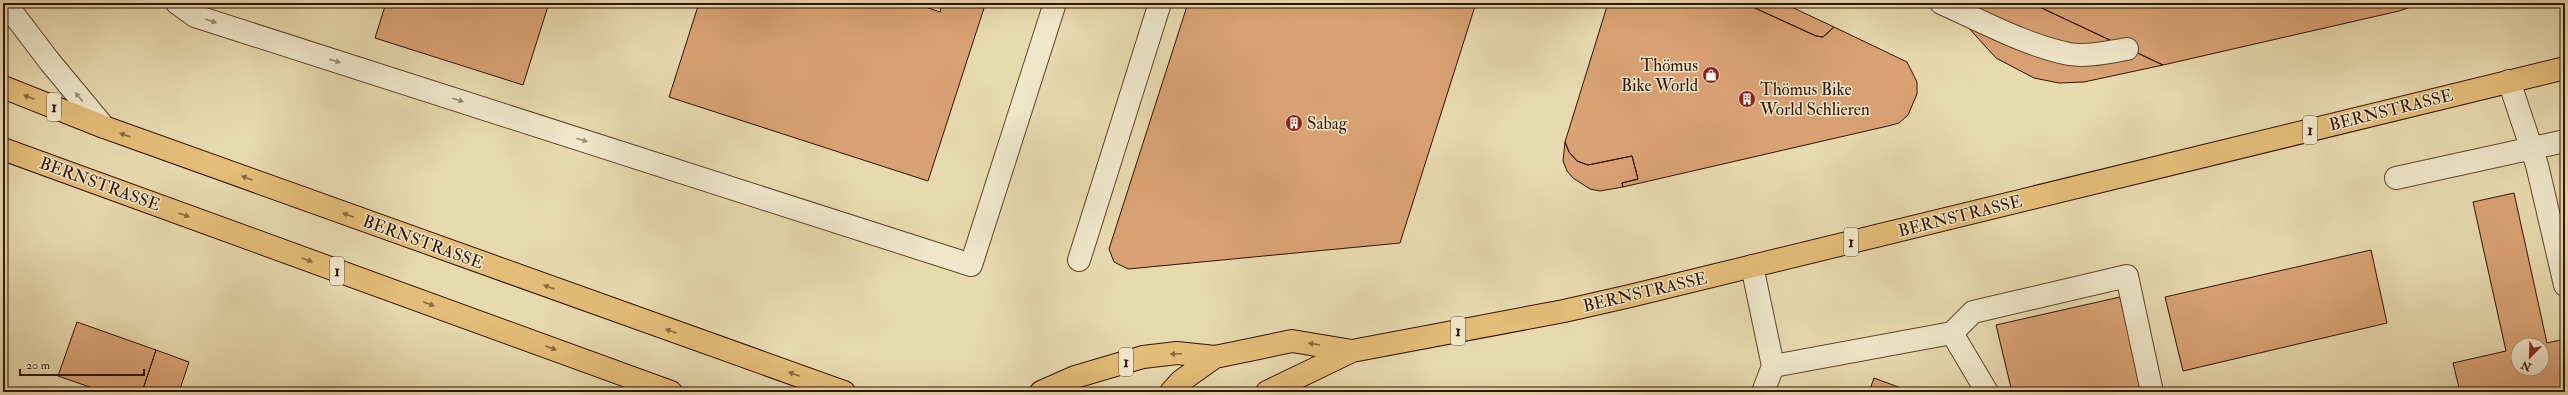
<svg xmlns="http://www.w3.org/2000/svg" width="2568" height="395" viewBox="0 0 2568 395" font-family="'IM FELL Double Pica',serif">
	<rect width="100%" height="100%" fill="#e8daaf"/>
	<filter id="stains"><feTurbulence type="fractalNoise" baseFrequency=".005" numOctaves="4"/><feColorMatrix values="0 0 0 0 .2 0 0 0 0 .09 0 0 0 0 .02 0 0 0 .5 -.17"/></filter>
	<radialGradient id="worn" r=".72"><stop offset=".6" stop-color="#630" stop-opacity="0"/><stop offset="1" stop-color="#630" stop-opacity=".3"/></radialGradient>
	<path fill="#d9a274" stroke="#321301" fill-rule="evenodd" d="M386 3H549L523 85 375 38Z
		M699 3H914L940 12 942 3 985 5 928 181 669 97Z
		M1188 3H1476L1400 243 1128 269 1114 262 1109 249Z
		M1608 3H1744L1816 36 1823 37 1834 27 1907 62 1917 82V94L1908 115 1899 123 1888 126 1623 187 1622 183 1638 179 1632 156 1588 165 1577 161 1569 152 1565 142Z
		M1744 3H1783L1834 27 1823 37 1816 36Z
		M1946 3H2031L2163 65 2084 82 2059 83 2034 78 1996 58Z
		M2031 3H2423L2399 11 2163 65Z
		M1565 142 1569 152 1577 161 1588 165 1632 156 1638 179 1622 183 1623 187 1600 191 1590 189 1573 178 1567 171 1563 161Z
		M2514 193 2547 343 2565 339V392H2460L2453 363 2506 351 2473 202ZM2518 345H2542V369H2518Z
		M2371 250 2387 323 2183 371 2165 297Z
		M2120 297 2142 392H2012L1996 325Z
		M77 322 156 350 142 392H104L58 376Z
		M156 350 189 362 179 392H142Z
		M1874 378 1912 392H1869Z"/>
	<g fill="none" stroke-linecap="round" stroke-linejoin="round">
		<g stroke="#60452c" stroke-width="24">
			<path id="minor" d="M5 3 50 62 104 127
				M177 3 195 16 971 265 1055 3
				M1941 3C1982 21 2025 45 2069 54 2088 57 2108 52 2127 49
				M2509 81 2537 165 2565 285
				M2396 178 2565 141
				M1079 260 1160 3
				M1752 266 1773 366 1952 333 1973 312 2127 276 2152 392
				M1952 333 1987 392
				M1763 392 1773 366"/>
		</g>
		<g stroke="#321301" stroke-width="24">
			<path id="major" d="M3 87 104 127 844 392
				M3 149 671 392
				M1041 392 1075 377 1143 357 1177 353 1215 357 1292 341 1352 351
				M1171 392 1181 381 1215 357
				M1267 392 1352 351 1564 311 1630 296 2565 68"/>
		</g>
		<use href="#minor" stroke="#f0e7cb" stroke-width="22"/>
		<use href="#major" stroke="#e4bd78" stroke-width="22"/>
	</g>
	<defs><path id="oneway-solid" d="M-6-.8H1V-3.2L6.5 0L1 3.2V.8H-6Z"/></defs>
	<g fill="#9a8870">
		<use href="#oneway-solid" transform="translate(211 21) rotate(18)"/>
		<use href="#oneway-solid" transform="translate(335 61) rotate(18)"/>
		<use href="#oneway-solid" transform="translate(79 97) rotate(-130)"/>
		<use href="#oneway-solid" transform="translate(458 100) rotate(18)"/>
		<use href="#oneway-solid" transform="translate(582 140) rotate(18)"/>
	</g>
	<g fill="#8b683c">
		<use href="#oneway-solid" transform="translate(29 97) rotate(-159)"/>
		<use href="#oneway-solid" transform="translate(125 135) rotate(-160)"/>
		<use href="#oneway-solid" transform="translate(247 178) rotate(-160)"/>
		<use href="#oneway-solid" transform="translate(184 215) rotate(20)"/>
		<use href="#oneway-solid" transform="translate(348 215) rotate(-160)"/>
		<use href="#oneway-solid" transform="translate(307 260) rotate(20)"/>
		<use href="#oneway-solid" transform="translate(549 287) rotate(-160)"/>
		<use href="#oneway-solid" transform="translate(429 304) rotate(20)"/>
		<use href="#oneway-solid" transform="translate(671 331) rotate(-160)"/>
		<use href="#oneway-solid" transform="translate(1314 344) rotate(-171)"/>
		<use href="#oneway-solid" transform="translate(551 348) rotate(20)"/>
		<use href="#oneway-solid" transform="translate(1176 354) rotate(178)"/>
		<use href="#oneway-solid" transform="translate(794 374) rotate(-160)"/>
	</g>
	<defs>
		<g id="shop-disc" transform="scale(0.9)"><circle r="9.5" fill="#8f2418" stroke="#f0e7cb"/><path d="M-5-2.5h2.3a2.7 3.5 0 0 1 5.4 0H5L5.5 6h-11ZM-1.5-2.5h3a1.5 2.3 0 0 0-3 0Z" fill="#fff"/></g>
		<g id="building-disc" transform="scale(0.9)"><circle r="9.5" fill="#8f2418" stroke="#f0e7cb"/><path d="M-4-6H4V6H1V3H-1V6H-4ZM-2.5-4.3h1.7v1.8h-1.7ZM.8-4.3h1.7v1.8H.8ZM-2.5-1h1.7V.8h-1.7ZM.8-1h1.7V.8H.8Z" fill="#fff"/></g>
	</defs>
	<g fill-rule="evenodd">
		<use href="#shop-disc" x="1711" y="75"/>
		<use href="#building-disc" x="1747" y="99"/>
		<use href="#building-disc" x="1294" y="123"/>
	</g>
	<g text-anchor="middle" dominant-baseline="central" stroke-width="3" stroke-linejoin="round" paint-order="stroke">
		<g fill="#f0e7cb" stroke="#6b533e" stroke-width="1">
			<rect x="47" y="93" width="14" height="28" rx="3"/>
			<rect x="2303" y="116" width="14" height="28" rx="3"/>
			<rect x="1844" y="228" width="14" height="28" rx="3"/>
			<rect x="330" y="257" width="14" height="28" rx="3"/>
			<rect x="1451" y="317" width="14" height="28" rx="3"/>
			<rect x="1119" y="348" width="14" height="28" rx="3"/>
		</g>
		<g font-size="16" font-weight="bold" fill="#321301">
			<text x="54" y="107">1</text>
			<text x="2310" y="130">1</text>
			<text x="1851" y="242">1</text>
			<text x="337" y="271">1</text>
			<text x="1458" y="331">1</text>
			<text x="1126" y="362">1</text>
		</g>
		<g font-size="17" fill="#321301" stroke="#f0e7cb" text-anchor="start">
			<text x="1698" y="65" text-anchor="end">Thömus<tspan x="1698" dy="20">Bike World</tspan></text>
			<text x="1760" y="89">Thömus Bike<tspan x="1760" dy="20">World Schlieren</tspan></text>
			<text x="1307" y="123">Sabag</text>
		</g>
		<g font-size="17" fill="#321301" stroke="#f0e7cb">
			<text transform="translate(2391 110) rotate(-14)">BERNSTRASSE</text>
			<text transform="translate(100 184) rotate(20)">BERNSTRASSE</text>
			<text transform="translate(1960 216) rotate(-14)">BERNSTRASSE</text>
			<text transform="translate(423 242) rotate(20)">BERNSTRASSE</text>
			<text transform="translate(1645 292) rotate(-13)">BERNSTRASSE</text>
		</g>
	</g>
	<rect width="2568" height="395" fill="none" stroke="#e8daaf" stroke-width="16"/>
	<rect x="4" y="4" width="2560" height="387" fill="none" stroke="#321301" stroke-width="2"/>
	<rect x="8" y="8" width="2552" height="379" fill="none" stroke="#321301"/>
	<g transform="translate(2530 357) rotate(203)"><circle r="19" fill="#f0e7cb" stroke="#a4927a"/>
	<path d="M0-3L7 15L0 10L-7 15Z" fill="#8f2418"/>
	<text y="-6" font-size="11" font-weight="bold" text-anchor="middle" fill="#321301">N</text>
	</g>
	<path d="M20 369v6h124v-6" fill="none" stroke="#321301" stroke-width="2"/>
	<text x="26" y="369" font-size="12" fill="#321301" stroke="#f0e7cb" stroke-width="3" paint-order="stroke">20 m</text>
	<rect width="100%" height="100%" filter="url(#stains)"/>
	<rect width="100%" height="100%" fill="url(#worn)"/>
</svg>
